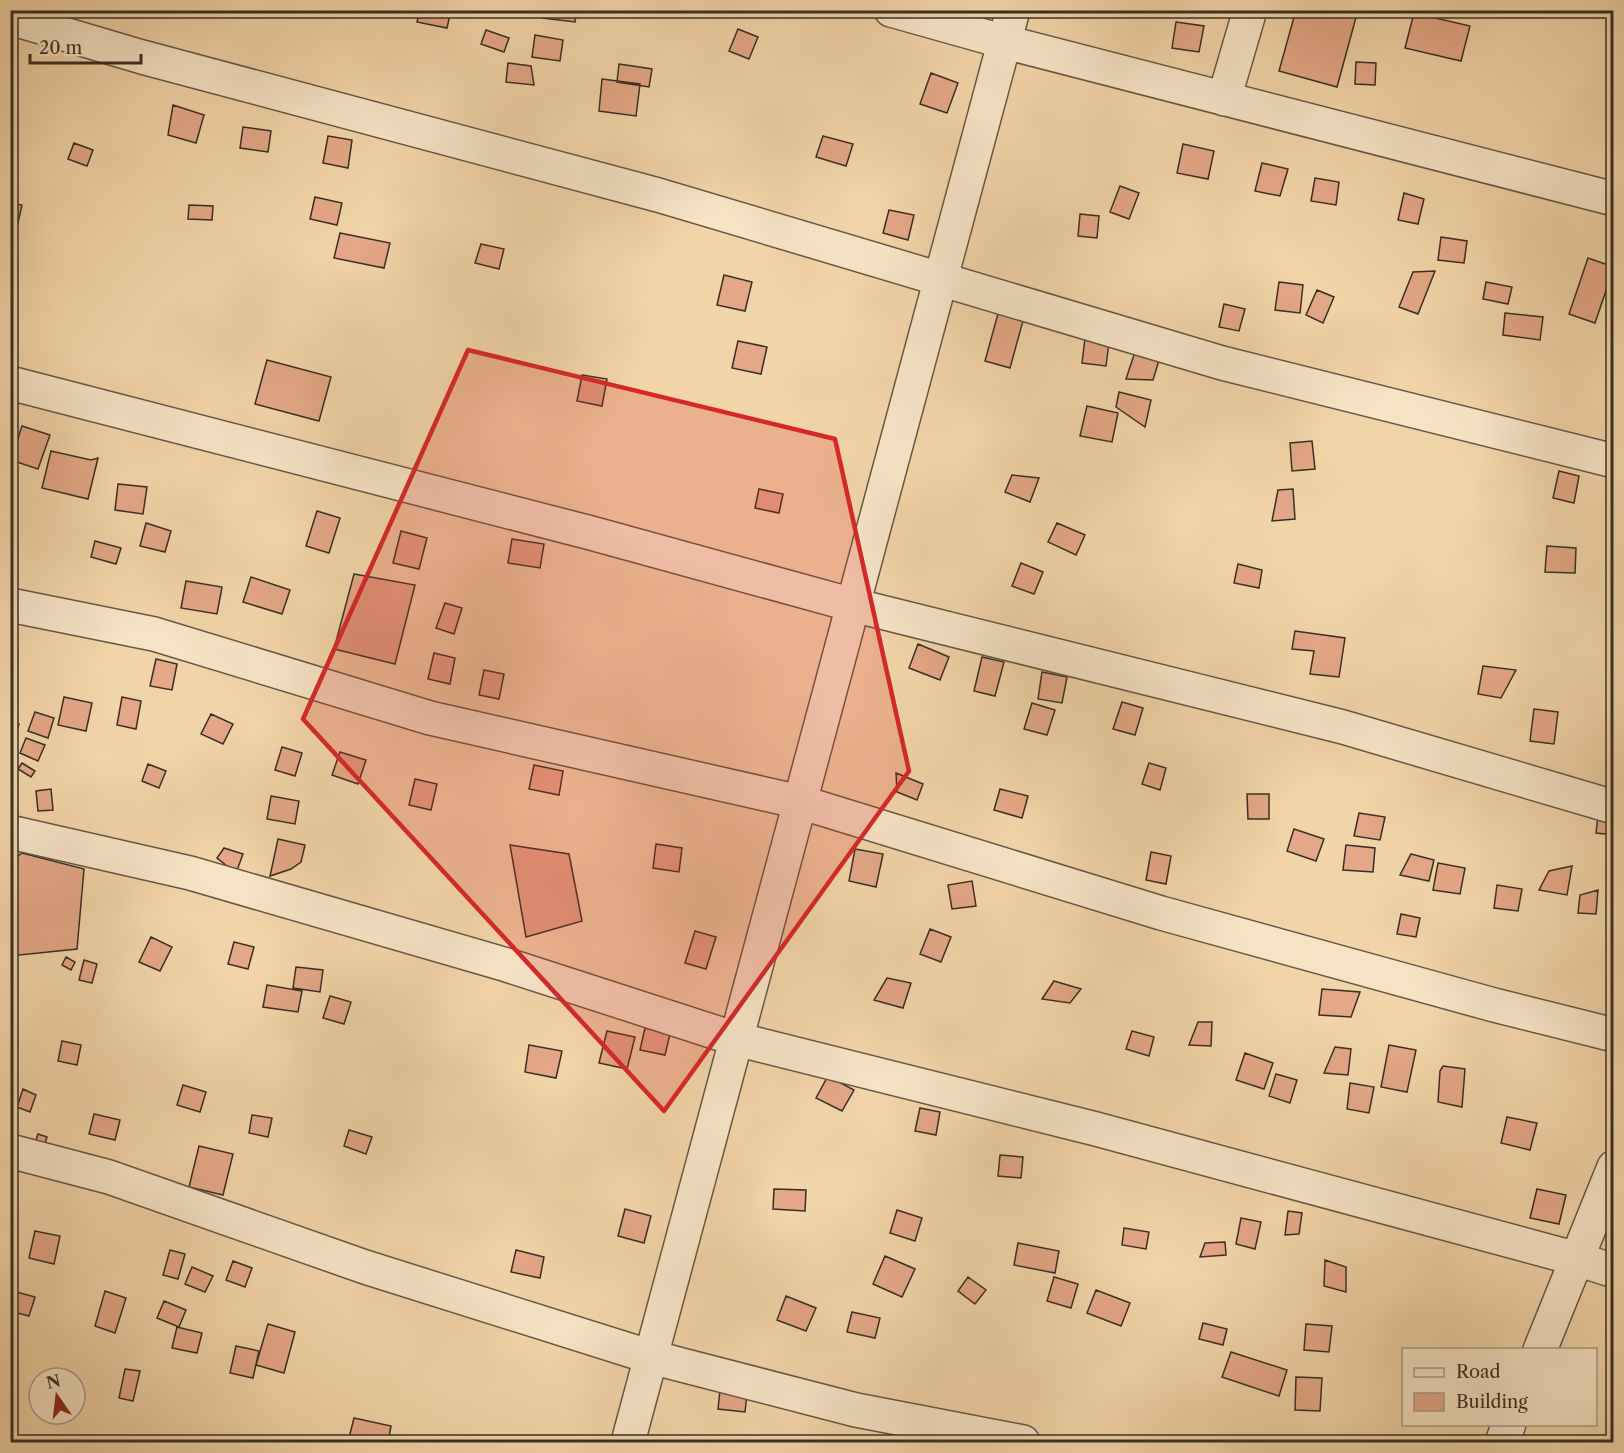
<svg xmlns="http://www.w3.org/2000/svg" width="1624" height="1453" viewBox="0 0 1624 1453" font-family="'Libre Caslon Text',serif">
	<rect width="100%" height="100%" fill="#f1d4a8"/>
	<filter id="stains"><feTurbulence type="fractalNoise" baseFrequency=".00333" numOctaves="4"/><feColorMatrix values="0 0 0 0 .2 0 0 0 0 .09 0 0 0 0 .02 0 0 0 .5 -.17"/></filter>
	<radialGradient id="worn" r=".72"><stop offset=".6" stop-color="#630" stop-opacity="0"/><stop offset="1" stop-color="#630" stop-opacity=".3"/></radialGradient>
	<path fill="#e4a787" stroke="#382f26" stroke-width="1.5" d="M420 10H451L447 28 417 22Z
		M544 10H577L575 22 543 18Z
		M1296 10H1358L1337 87 1279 71Z
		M1414 13 1470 26 1461 61 1405 48Z
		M1176 22 1204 26 1199 52 1172 48Z
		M738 29 758 37 749 59 729 51Z
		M486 30 509 38 504 52 481 44Z
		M535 35 563 40 560 61 532 57Z
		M1356 62 1376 63 1375 85 1355 84Z
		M508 63 531 66 534 85 506 82Z
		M619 64 652 69 649 87 617 82Z
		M931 73 958 83 947 113 920 104Z
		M602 79 640 84 636 116 599 111Z
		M173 105 204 115 196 143 168 135Z
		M243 127 271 131 268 152 240 148Z
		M328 136 352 140 348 168 323 163Z
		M823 136 853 144 846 166 816 157Z
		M74 143 93 150 87 166 68 159Z
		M1183 144 1214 151 1208 179 1177 173Z
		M1262 163 1288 169 1280 196 1255 191Z
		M1315 178 1339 182 1336 205 1311 201Z
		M1120 186 1139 193 1129 219 1110 212Z
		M1404 193 1424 199 1418 224 1398 220Z
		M315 197 342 203 337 225 310 219Z
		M10 203 22 205 10 258Z
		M189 205 213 206 212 220 188 219Z
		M889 210 914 215 908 240 883 233Z
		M1080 214 1099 216 1097 238 1078 236Z
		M340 233 390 243 384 268 334 258Z
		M1441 237 1467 241 1464 263 1438 260Z
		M481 244 504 249 499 269 475 263Z
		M1588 258 1614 267 1595 323 1569 314Z
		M1435 271 1418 314 1399 307 1413 272Z
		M724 275 752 282 745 311 717 305Z
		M1279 282 1303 285 1300 313 1275 310Z
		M1486 282 1512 287 1508 304 1483 299Z
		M1317 290 1334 297 1323 323 1306 315Z
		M1224 304 1245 309 1239 331 1219 327Z
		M999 310H1026L1010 368 985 361Z
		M1505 313 1543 317 1540 340 1503 335Z
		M1085 338 1109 342 1106 366 1082 363Z
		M738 341 767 347 761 374 732 368Z
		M1136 349 1160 357 1153 380 1126 379Z
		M267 360 331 377 319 421 255 404Z
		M582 375 607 379 602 406 577 401Z
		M1119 392 1151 400 1145 427 1116 407Z
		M1087 406 1118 413 1112 442 1080 436Z
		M22 426 50 435 38 469 11 460Z
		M1312 441 1315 469 1292 471 1290 443Z
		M51 451 91 460 98 458 88 499 42 488Z
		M1559 471 1579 476 1574 503 1553 498Z
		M1012 475 1039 478 1030 502 1005 492Z
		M118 484 147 487 143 514 115 510Z
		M759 489 783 494 779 513 755 508Z
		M1293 489 1295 519 1272 521 1278 490Z
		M317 511 340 518 329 553 306 546Z
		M146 523 171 531 165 552 140 546Z
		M1057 523 1085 535 1076 555 1048 542Z
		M401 531 427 538 419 569 393 563Z
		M512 539 544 544 540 568 508 563Z
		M95 541 121 548 116 564 91 557Z
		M1547 546 1576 548 1575 573 1545 572Z
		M1021 563 1043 572 1034 594 1012 586Z
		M1238 564 1262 570 1259 588 1234 583Z
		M354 574 415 585 395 664 334 649Z
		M251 577 290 590 282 614 243 602Z
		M186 581 222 587 217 614 181 608Z
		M445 603 462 608 454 634 436 628Z
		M1295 631 1345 638 1339 677 1310 674 1314 651 1292 649Z
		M918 644 949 657 940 680 909 668Z
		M434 653 455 658 450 684 428 679Z
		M982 657 1004 662 995 696 974 691Z
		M156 659 177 664 172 690 150 686Z
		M1483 666 1516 670 1501 698 1478 694Z
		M484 670 504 674 499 699 479 695Z
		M1042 672 1067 677 1062 703 1038 699Z
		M64 697 92 703 86 731 58 725Z
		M122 697 141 701 136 729 117 725Z
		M1122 702 1143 708 1135 735 1113 729Z
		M1032 703 1055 710 1047 735 1024 729Z
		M1534 709 1558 712 1554 744 1530 741Z
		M35 712 54 718 48 738 28 731Z
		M211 714 233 724 223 744 201 734Z
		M10 721 19 724 14 740 10 738Z
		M26 738 45 745 38 761 20 753Z
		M282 747 302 753 295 776 275 770Z
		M340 752 366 760 358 784 332 775Z
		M22 763 35 771 31 777 18 769Z
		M1149 763 1166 768 1160 790 1142 784Z
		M148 764 166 771 159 788 142 781Z
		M534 765 563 771 559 795 529 789Z
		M896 773 923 784 917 800 897 792Z
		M415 779 437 784 431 810 409 805Z
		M51 789 53 810 38 811 36 791Z
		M1000 789 1028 796 1022 818 994 810Z
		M1247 794H1269V819H1248Z
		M271 796 299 801 295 824 267 819Z
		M1359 813 1385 817 1380 840 1354 836Z
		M1598 815 1614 817V835L1596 833Z
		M1294 829 1324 839 1316 861 1287 851Z
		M278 839 305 845 301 862 291 869 270 876Z
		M656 844 682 848 679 872 653 868Z
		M510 845 569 854 582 921 526 937Z
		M1346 845 1375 848 1373 872 1343 870Z
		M224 848 243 854 236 873 217 858Z
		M855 849 883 854 876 887 849 881Z
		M1151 852 1171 856 1166 884 1146 880Z
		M22 853 84 869 77 949 10 956V862Z
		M1411 854 1434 860 1429 881 1400 875Z
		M1438 863 1465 868 1460 894 1433 890Z
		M1572 866 1567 895 1539 890 1549 871Z
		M972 881 976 906 952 909 948 885Z
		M1497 885 1522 889 1518 911 1494 908Z
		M1598 890 1596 914 1578 913 1580 895Z
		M1401 914 1420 918 1416 937 1397 934Z
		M930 929 951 937 941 962 920 954Z
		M695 931 716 937 706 969 685 963Z
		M151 937 172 947 160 971 139 962Z
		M234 942 254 947 248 969 228 964Z
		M66 957 75 962 71 970 62 965Z
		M84 960 97 964 92 983 79 980Z
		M296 967 323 970 320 992 293 988Z
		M887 978 911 983 903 1008 874 1000Z
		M1054 981 1081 989 1070 1003 1042 999Z
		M267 985 302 991 298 1012 263 1007Z
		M1322 989 1360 992 1351 1017 1319 1015Z
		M330 996 351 1002 344 1024 323 1018Z
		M1198 1022H1212L1211 1046 1189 1045Z
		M645 1028 670 1034 665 1055 640 1050Z
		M607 1031 635 1037 627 1069 599 1063Z
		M1132 1031 1154 1037 1149 1056 1126 1049Z
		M62 1041 81 1045 77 1065 58 1061Z
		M529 1045 562 1051 556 1078 525 1072Z
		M1389 1045 1416 1050 1407 1092 1381 1087Z
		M1335 1047 1351 1049 1348 1075 1324 1073Z
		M1245 1053 1273 1063 1264 1089 1236 1080Z
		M1443 1066 1465 1069 1462 1107 1438 1102 1440 1071Z
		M1276 1074 1297 1080 1290 1103 1269 1096Z
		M828 1076 854 1090 842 1111 816 1098Z
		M1350 1083 1374 1087 1369 1113 1347 1109Z
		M183 1085 206 1092 200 1112 177 1105Z
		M23 1089 36 1095 30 1112 17 1107Z
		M920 1108 940 1112 936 1135 915 1131Z
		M94 1114 120 1120 115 1140 89 1134Z
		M252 1115 272 1118 268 1137 249 1133Z
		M1507 1117 1537 1123 1530 1150 1501 1143Z
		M349 1130 372 1137 366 1154 344 1146Z
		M38 1134 47 1137 43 1150 34 1146Z
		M199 1146 233 1154 223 1195 189 1187Z
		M1000 1155 1023 1157 1021 1178 998 1176Z
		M774 1189 806 1190 805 1211 773 1209Z
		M1537 1189 1566 1195 1559 1224 1530 1218Z
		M625 1209 651 1216 644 1243 618 1236Z
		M897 1210 922 1218 915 1241 890 1233Z
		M1288 1211 1302 1213 1299 1234 1285 1235Z
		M1241 1218 1261 1222 1255 1249 1236 1244Z
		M1124 1228 1149 1232 1146 1249 1122 1245Z
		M35 1231 60 1236 54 1264 29 1258Z
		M1225 1242 1226 1255 1200 1257 1205 1243Z
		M1018 1243 1059 1251 1055 1273 1014 1265Z
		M170 1250 185 1254 178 1279 163 1275Z
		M516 1250 544 1257 540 1278 511 1272Z
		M885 1256 915 1269 902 1297 873 1284Z
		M1325 1260 1346 1267V1292L1324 1286Z
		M233 1261 252 1268 245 1287 226 1280Z
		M192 1267 213 1276 205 1292 185 1284Z
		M968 1277 986 1290 975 1304 958 1291Z
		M1054 1277 1078 1284 1071 1308 1047 1301Z
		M1096 1290 1130 1303 1121 1326 1087 1313Z
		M13 1291 35 1297 29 1316 10 1311Z
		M105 1291 126 1298 115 1333 95 1326Z
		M786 1296 816 1308 806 1331 777 1320Z
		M164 1301 186 1310 179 1327 157 1318Z
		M852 1312 880 1318 875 1338 847 1332Z
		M1203 1323 1227 1329 1223 1345 1199 1339Z
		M268 1324 295 1332 284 1373 256 1365Z
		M1306 1324 1332 1326 1329 1352 1304 1350Z
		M177 1327 202 1333 197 1353 172 1348Z
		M236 1346 259 1351 253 1378 230 1373Z
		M1231 1352 1287 1370 1279 1396 1222 1377Z
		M125 1369 140 1371 133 1401 119 1398Z
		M1296 1377 1322 1378 1320 1411 1295 1410Z
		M720 1390 747 1394 745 1412 718 1409Z
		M354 1418 391 1426 388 1442H348Z"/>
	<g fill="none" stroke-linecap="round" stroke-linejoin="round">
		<g stroke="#665846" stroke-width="36">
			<path id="minor" d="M891 10 1005 42 1614 199
				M10 18 142 57 658 195 1222 363 1614 461
				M1224 99 1250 10
				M10 383 591 533 853 605 1343 727 1614 807
				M10 605 154 634 430 718 800 802 1161 913 1494 1005 1614 1035
				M10 832 190 873 507 965 736 1039 1096 1129 1577 1259 1614 1271
				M10 1151 109 1177 365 1267 651 1357 856 1410 1023 1442
				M1540 1350 1614 1167
				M628 1442 1013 10
				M1502 1442 1509 1424"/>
		</g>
		<use href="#minor" stroke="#f6e3c6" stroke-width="33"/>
	</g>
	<path fill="#d62828" fill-opacity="0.2" stroke="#d62828" stroke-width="4.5" stroke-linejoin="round" d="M468 350 835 439 909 771 664 1111 303 719Z"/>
	<rect width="1624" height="1453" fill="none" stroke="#f1d4a8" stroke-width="36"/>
	<rect x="12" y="12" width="1600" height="1429" fill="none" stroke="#382f26" stroke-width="3"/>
	<rect x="18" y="18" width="1588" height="1417" fill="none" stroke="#382f26" stroke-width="1.5"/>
	<rect x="1402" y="1348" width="195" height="78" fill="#f6e3c6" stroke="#aa9b86" stroke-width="1.5"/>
	<rect x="1414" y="1368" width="30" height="9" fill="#f6e3c6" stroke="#aa9b86" stroke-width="1.5"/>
	<text x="1456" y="1378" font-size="18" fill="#382f26">Road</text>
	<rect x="1414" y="1393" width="30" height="18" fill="#e4a787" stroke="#aa9b86" stroke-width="1.5"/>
	<text x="1456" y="1408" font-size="18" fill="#382f26">Building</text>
	<g transform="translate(57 1396) rotate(346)"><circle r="28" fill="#f6e3c6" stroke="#aa9b86" stroke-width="1.5"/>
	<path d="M0-4.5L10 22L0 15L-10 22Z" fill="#8f2418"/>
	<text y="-9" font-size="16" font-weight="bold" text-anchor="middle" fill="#382f26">N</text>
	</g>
	<path d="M30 54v9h111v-9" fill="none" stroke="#382f26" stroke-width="3"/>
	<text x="39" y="54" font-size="18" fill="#382f26" stroke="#f6e3c6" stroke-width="4.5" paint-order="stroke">20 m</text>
	<rect width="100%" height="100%" filter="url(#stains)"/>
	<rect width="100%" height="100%" fill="url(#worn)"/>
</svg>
